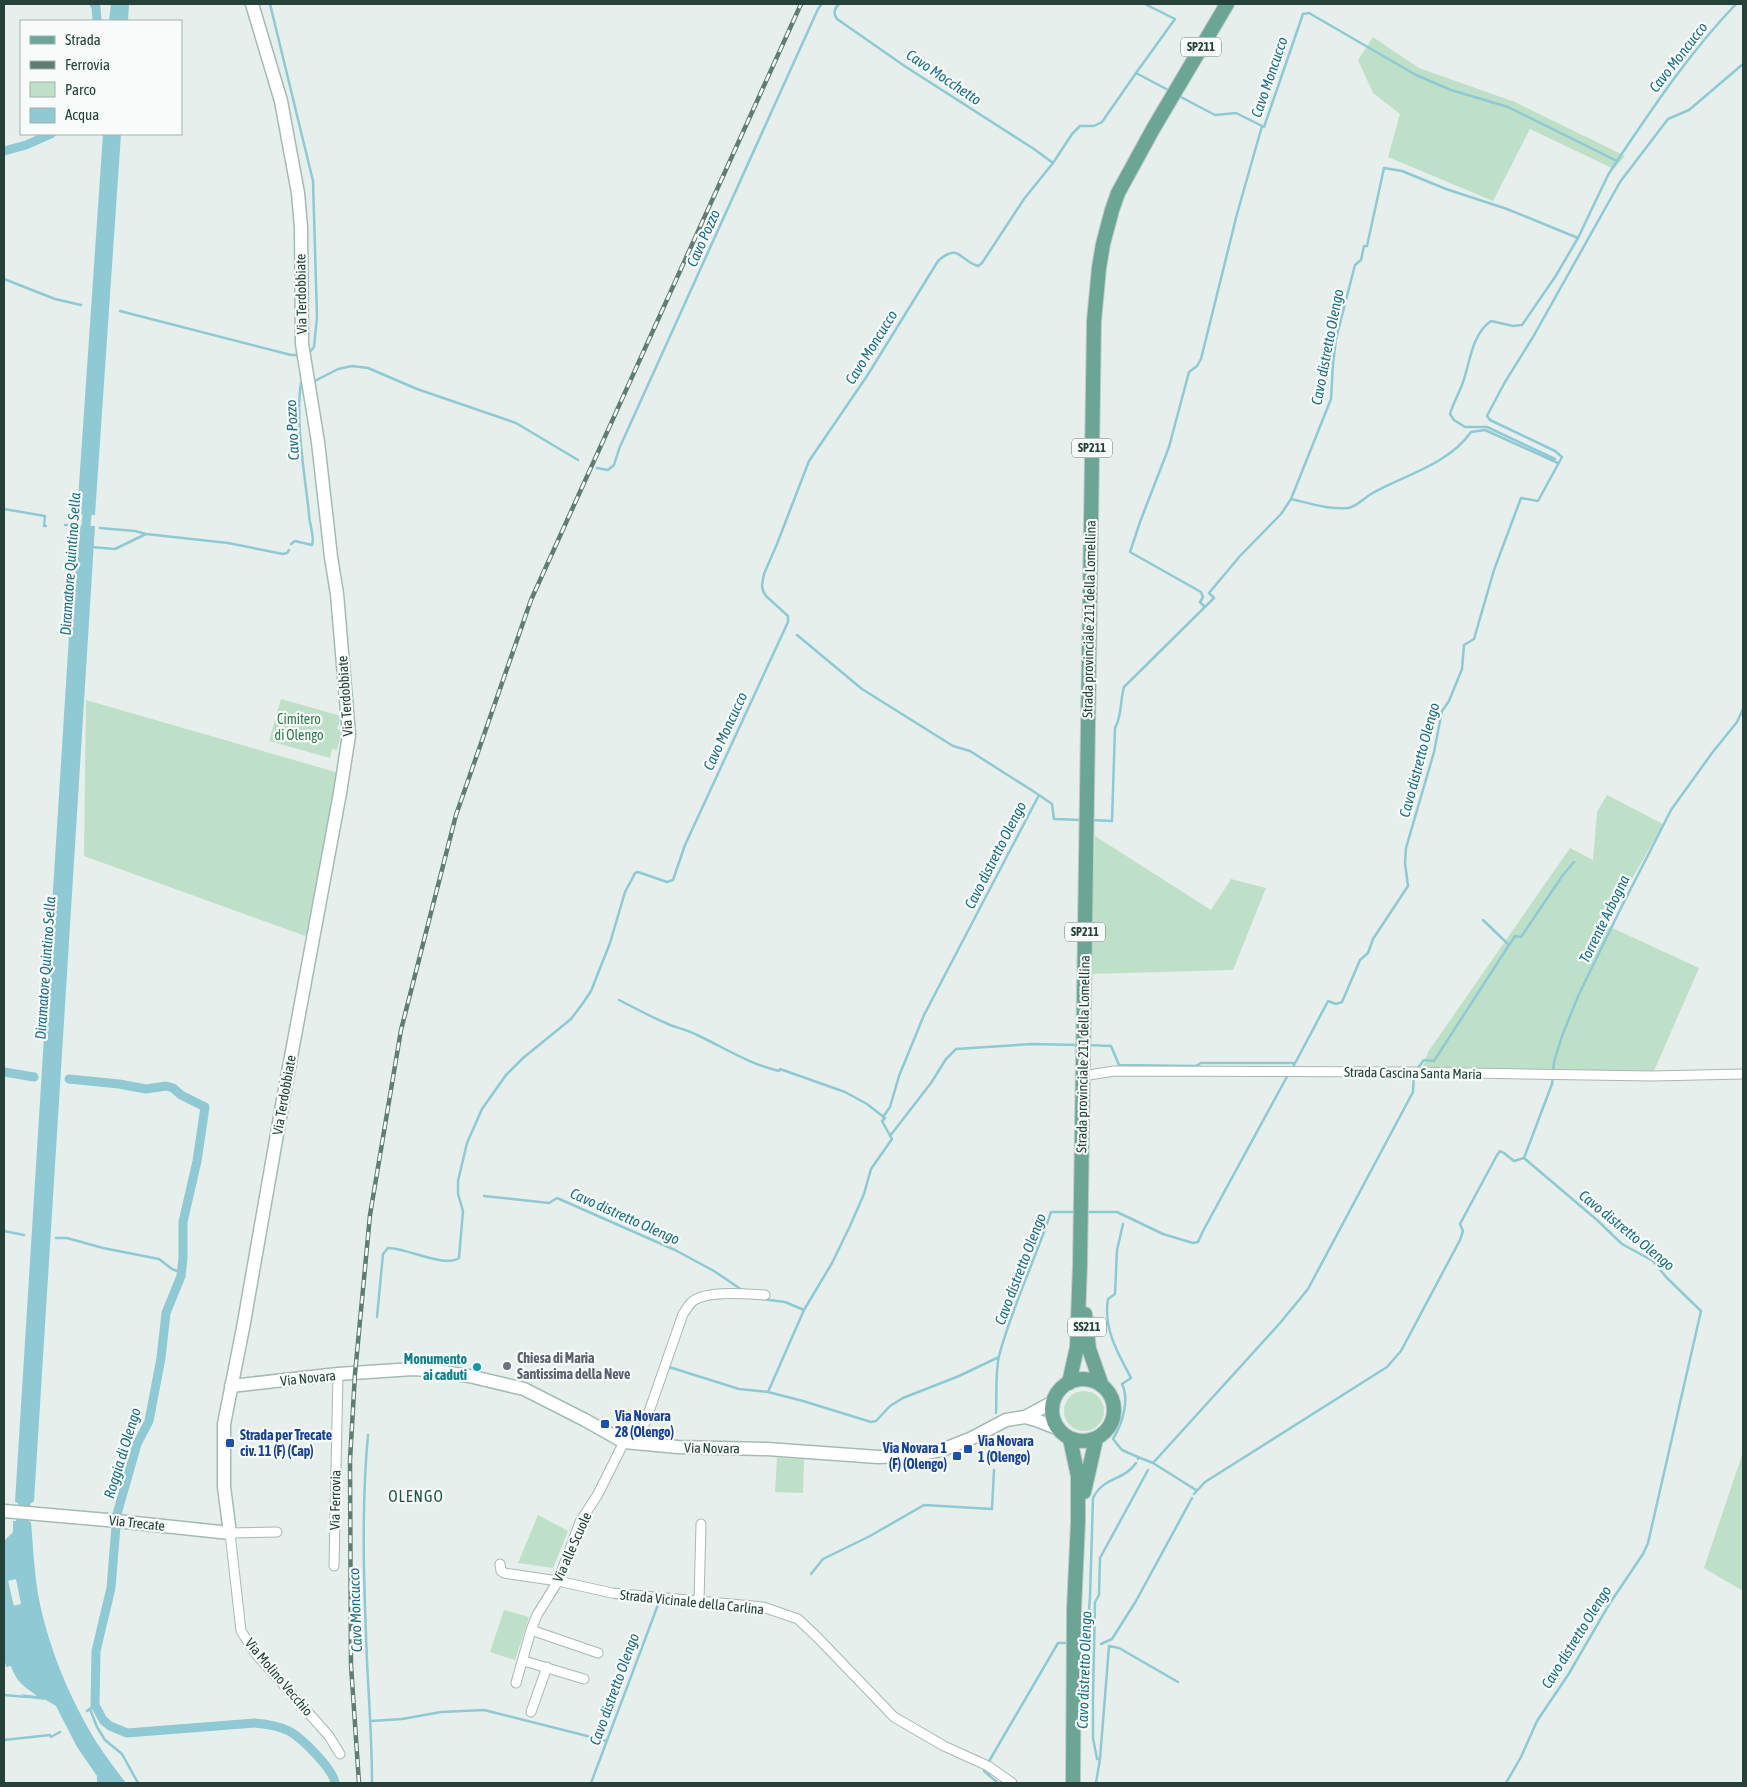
<svg xmlns="http://www.w3.org/2000/svg" width="1747" height="1787" viewBox="0 0 1747 1787" font-family="'Asap Condensed',sans-serif">
	<rect width="100%" height="100%" fill="#e6efeb"/>
	<path fill="#bfe0c8" d="M1373 37 1419 68 1515 102 1625 156 1614 169 1530 129 1493 201 1388 157 1400 114 1373 93 1358 60Z
		M281 699 341 716 337 729 342 730 337 750 332 749 330 758 269 741Z
		M86 700 339 773 308 937 84 856Z
		M1607 795 1663 824 1606 925 1699 968 1654 1071 1423 1067 1428 1052 1570 848 1593 860 1597 812Z
		M1095 836 1211 910 1231 879 1266 888 1233 970 1089 974Z
		M1064 1411a20 20 0 1 1 40 0a20 20 0 1 1-40 0Z
		M1743 1452V1591L1704 1568Z
		M777 1458 804 1459 803 1493 775 1492Z
		M538 1515 568 1531 553 1568 518 1563Z
		M504 1610 529 1617 515 1660 490 1652Z"/>
	<path fill="#8ec9d4" d="M111 4H129L128 21H109Z
		M103 134H121L95 515 77 514Z
		M76 525 95 526 34 1501 30 1504V1510L18 1509V1503L15 1502 45 1021 39 1020 41 998 47 985Z
		M17 1516 29 1517V1521L31 1522C33 1546 34 1570 38 1594 47 1644 70 1700 97 1743 106 1757 116 1770 126 1783H97V1776L77 1747 56 1706 46 1700 28 1698 21 1694 36 1696V1695C23 1686 16 1681 11 1666L6 1667 4 1656V1608L21 1604 16 1579 4 1582V1541L13 1532V1521H16Z"/>
	<g fill="none" stroke-linecap="round" stroke-linejoin="round">
		<path stroke="#8ec9d4" stroke-width="2.5" d="M270 4 313 181 317 317 314 347 308 354
			M839 4C834 9 833 13 837 19L906 67 1034 149 1053 163
			M1136 73 1175 19 1145 4
			M1179 96 1215 115 1236 113 1264 127 1303 14 1309 13 1416 75 1451 90 1508 107 1617 161C1654 106 1690 52 1736 4
			M4 279 55 299 81 305
			M120 311 291 355H300
			M313 382 338 369 352 366 368 368 417 389 516 423 578 460
			M1555 459 1487 427H1465L1454 420 1450 414C1453 404 1458 395 1462 385 1470 364 1471 335 1491 321L1513 326 1522 325 1555 277 1578 238
			M597 468 608 470 614 465 619 449 818 9 822 4
			M1291 499C1309 503 1330 510 1348 508 1356 507 1364 498 1371 494 1404 475 1448 465 1471 432L1485 430 1558 463
			M4 509 45 516 44 526H46
			M65 525H69
			M100 528 135 531 146 534
			M291 544 295 541 312 545C315 536 309 524 309 514 305 475 295 422 301 383H305
			M91 547 115 549 146 534 228 543 283 554 287 553 289 550
			M1205 607 1200 602 1203 597 1201 592 1130 552 1140 522 1169 447 1189 372 1197 366 1201 359 1237 214 1262 126
			M797 635 862 689 953 746 970 751 1039 795
			M1092 820 1112 821 1115 728C1122 716 1120 701 1124 687L1214 598 1209 593 1240 556 1281 514 1291 499 1331 399 1333 364 1336 339 1355 265 1361 260 1364 246H1367L1384 168 1402 171 1446 189 1507 209 1578 238 1608 175 1617 161
			M1509 945 1515 936 1521 937 1563 875 1574 862
			M619 1000C635 1008 651 1017 668 1024 677 1028 688 1030 697 1035 725 1048 749 1064 779 1071L780 1069 845 1092 867 1104 885 1118 882 1121 892 1139 871 1169 864 1194 850 1226 832 1263 804 1310 768 1392 739 1389 669 1367 668 1370
			M1087 1045 1111 1046 1119 1065 1196 1066 1201 1063H1295
			M1292 1069 1327 1003 1328 1001 1336 1004 1342 1002 1360 960 1368 953 1373 939 1408 886 1405 863 1406 848 1434 752 1442 711 1449 701 1462 669 1464 645 1474 639 1494 570 1521 498 1538 501 1562 457 1555 451 1490 420 1487 416 1489 412 1505 382 1533 337 1620 182 1668 119 1689 110 1743 64
			M1417 1069 1424 1060 1434 1061 1509 945 1483 920
			M1553 1071 1554 1062 1562 1036 1579 994 1621 908 1671 810 1712 753 1737 722 1743 709
			M883 1117 890 1107 899 1076 924 1015 1039 795 1052 804 1054 819 1081 820
			M890 1136 931 1083 946 1059 956 1049 1032 1044 1079 1045
			M1524 1158 1552 1084 1553 1077
			M484 1196 549 1203 557 1198 675 1250 714 1271 742 1290
			M1084 1212H1117L1163 1234 1193 1243 1198 1242 1203 1231 1289 1073
			M1123 1224 1117 1250 1115 1294 1108 1299C1103 1329 1118 1353 1131 1378L1122 1384C1130 1400 1122 1424 1113 1439L1122 1450 1138 1457
			M4 1231 24 1235
			M56 1238H67L103 1248 159 1259 172 1269 180 1272
			M755 1298 785 1302 804 1310
			M377 1317 383 1254 388 1248C407 1248 444 1268 459 1258L463 1211 458 1194V1181L467 1143 482 1109 506 1075 523 1058 571 1019 583 1003 591 991 610 943 625 892 632 879 635 873 638 872 667 882 673 880 685 845 788 622V616L766 596 763 591 762 585 764 574 777 544 809 461 867 376 938 261C959 242 960 261 978 266L982 263 1024 199 1053 163 1072 134 1080 126H1094L1102 122 1136 73 1170 91
			M768 1392 803 1401 871 1422 876 1421 890 1406 903 1398 959 1376 999 1357
			M996 1413C997 1395 995 1374 999 1356 1012 1307 1035 1260 1051 1212H1076
			M368 1435C361 1510 364 1586 367 1661 369 1702 372 1742 372 1783
			M1138 1459V1457L1153 1463 1280 1323 1308 1289 1413 1092 1414 1074
			M1153 1463 1196 1490
			M1194 1494 1205 1482 1387 1367 1401 1351 1460 1240 1463 1231 1460 1224 1497 1155 1500 1151 1504 1153 1514 1161 1524 1158
			M811 1574 823 1559 870 1536 924 1505 992 1509 994 1470
			M615 1598 659 1602
			M1081 1644 1090 1643 1088 1623 1090 1597 1093 1498C1104 1476 1124 1481 1136 1463
			M1101 1644 1112 1639 1136 1601 1192 1498
			M4 1695 27 1697
			M90 1709 97 1727 105 1740 122 1754 138 1783
			M87 1711 95 1705
			M371 1721 402 1719 441 1712 484 1710 607 1741
			M4 1740 50 1735 51 1737 60 1732
			M1100 1759H1097L1093 1738V1696L1095 1602 1099 1595 1100 1558 1148 1470
			M988 1763 1058 1643H1066
			M986 1769 984 1771 998 1783
			M591 1783 659 1602 720 1608
			M1096 1783 1100 1759 1109 1646 1119 1648 1178 1682
			M1506 1783 1521 1757 1537 1721 1568 1675 1610 1603 1643 1554 1648 1543 1701 1311 1667 1278 1653 1261 1622 1244 1597 1220 1524 1158"/>
		<path stroke="#8ec9d4" stroke-width="9" d="M94 4 96 7 97 21
			M4 151 26 145 51 134
			M85 536 88 504
			M4 1072 34 1077
			M69 1079 119 1084 146 1089 166 1086 173 1088 181 1095 205 1107 197 1161 183 1222V1258L181 1276 166 1313 161 1358 149 1421 137 1444 117 1514 111 1588 96 1651 95 1705 103 1720 110 1726 127 1733 255 1723C266 1724 279 1726 289 1731 302 1738 333 1769 335 1783
			M4 1583 12 1618"/>
		<g stroke="#a8b8b2" stroke-width="11">
			<path id="street" d="M1083 1076 1114 1071 1410 1072 1652 1076 1743 1074
				M638 1443 683 1314C686 1310 689 1304 693 1301 707 1290 747 1294 765 1295
				M277 1532 230 1533 241 1631 256 1654 329 1736 340 1754
				M500 1564 501 1571 504 1573 558 1581 612 1593 763 1607 798 1619 818 1638 894 1717 944 1746 988 1766 1012 1783
				M334 1566 338 1374
				M699 1601 701 1524
				M531 1630 598 1653
				M524 1661 584 1679
				M516 1683 531 1630 537 1615 558 1581 580 1522 598 1494 624 1442
				M531 1712 547 1667"/>
		</g>
		<g stroke="#a4bbb3" stroke-width="15">
			<path id="secondary" d="M231 1386 338 1374 413 1369 429 1370 469 1376 524 1389 585 1420 624 1442 678 1447 767 1449 878 1457 907 1456 942 1450 972 1438 1006 1420 1025 1417 1053 1402
				M1025 1417 1036 1420 1059 1429
				M4 1511 107 1520 230 1533 224 1487V1424L243 1328 283 1100 340 793 349 735 337 594 331 557 318 442 302 344 301 227 298 193 281 101 252 4"/>
		</g>
		<g stroke="#c2cac8" stroke-width="16">
			<path id="primary" d="M1085 1314 1089 1349 1102 1386
				M1052 1410a31 31 0 1 1 62 0a31 31 0 1 1-62 0Z
				M1069 1383 1077 1347 1080 1265 1094 321 1099 268 1103 244 1112 210 1118 193 1153 129 1227 4
				M1070 1439 1078 1476V1522L1074 1609 1073 1783
				M1084 1492 1096 1439"/>
		</g>
		<use href="#street" stroke="#fff" stroke-width="9"/>
		<use href="#secondary" stroke="#fff" stroke-width="12"/>
		<use href="#primary" stroke="#6aa596" stroke-width="14"/>
		<g stroke="#5f7d75" stroke-width="4.5">
			<path id="rail" d="M359 1783 351 1665 350 1460 355 1374 370 1215 401 1030 456 815 531 600 801 4"/>
		</g>
		<use href="#rail" stroke="#f7fbf9" stroke-width="2.5" stroke-dasharray="8" stroke-linecap="butt"/>
	</g>
	<circle fill="#6b7280" stroke="#f7fbf9" stroke-width="2" cx="507" cy="1366" r="5"/>
	<circle fill="#0f9aa8" stroke="#f7fbf9" stroke-width="2" cx="477" cy="1367" r="5"/>
	<g fill="#1a4fb4" stroke="#f7fbf9" stroke-width="2">
		<rect x="600" y="1419" width="10" height="10" rx="2.5"/>
		<rect x="225" y="1438" width="10" height="10" rx="2.5"/>
		<rect x="963" y="1444" width="10" height="10" rx="2.5"/>
		<rect x="952" y="1451" width="10" height="10" rx="2.5"/>
	</g>
	<g text-anchor="middle" dominant-baseline="central" stroke-width="4.5" stroke-linejoin="round" paint-order="stroke">
		<g fill="#f7fbf9" stroke="#637a73" stroke-width="1">
			<rect x="1181" y="37.5" width="40" height="19" rx="4"/>
			<rect x="1072" y="438.5" width="40" height="19" rx="4"/>
			<rect x="1065" y="922.5" width="40" height="19" rx="4"/>
			<rect x="1068" y="1317.5" width="38" height="19" rx="4"/>
		</g>
		<g font-size="12" font-weight="bold" fill="#24423a">
			<text x="1201" y="47">SP211</text>
			<text x="1092" y="448">SP211</text>
			<text x="1085" y="932">SP211</text>
			<text x="1087" y="1327">SS211</text>
		</g>
		<g font-size="14" fill="#24423a" stroke="#f7fbf9">
			<text transform="translate(301 294) rotate(-91)">Via Terdobbiate</text>
			<text transform="translate(1089 619) rotate(-89)">Strada provinciale 211 della Lomellina</text>
			<text transform="translate(345 696) rotate(-94)">Via Terdobbiate</text>
			<text transform="translate(1083 1054) rotate(-89)">Strada provinciale 211 della Lomellina</text>
			<text transform="translate(1413 1073) rotate(1)">Strada Cascina Santa Maria</text>
			<text transform="translate(284 1095) rotate(-80)">Via Terdobbiate</text>
			<text transform="translate(308 1378) rotate(-6)">Via Novara</text>
			<text transform="translate(712 1448) rotate(1)">Via Novara</text>
			<text transform="translate(335 1500) rotate(-89)">Via Ferrovia</text>
			<text transform="translate(137 1523) rotate(6)">Via Trecate</text>
			<text transform="translate(572 1547) rotate(-66)">Via alle Scuole</text>
			<text transform="translate(692 1602) rotate(6)">Strada Vicinale della Carlina</text>
			<text transform="translate(279 1677) rotate(50)">Via Molino Vecchio</text>
		</g>
		<g font-size="14" fill="#2d7a4b" stroke="#f7fbf9">
			<text x="299" y="719">Cimitero<tspan x="299" dy="16">di Olengo</tspan></text>
		</g>
		<g font-size="14" font-weight="bold" fill="#5b616d" stroke="#f7fbf9" text-anchor="start">
			<text x="517" y="1358">Chiesa di Maria<tspan x="517" dy="16">Santissima della Neve</tspan></text>
		</g>
		<g font-size="14" font-weight="bold" fill="#0d838f" stroke="#f7fbf9" text-anchor="end">
			<text x="467" y="1359">Monumento<tspan x="467" dy="16">ai caduti</tspan></text>
		</g>
		<g font-size="14" font-weight="bold" fill="#164399" stroke="#f7fbf9" text-anchor="start">
			<text x="615" y="1416">Via Novara<tspan x="615" dy="16">28 (Olengo)</tspan></text>
			<text x="240" y="1435">Strada per Trecate<tspan x="240" dy="16">civ. 11 (F) (Cap)</tspan></text>
			<text x="978" y="1441">Via Novara<tspan x="978" dy="16">1 (Olengo)</tspan></text>
			<text x="947" y="1448" text-anchor="end">Via Novara 1<tspan x="947" dy="16">(F) (Olengo)</tspan></text>
		</g>
		<g font-size="15" font-style="italic" fill="#1c6f80" stroke="#f7fbf9">
			<text transform="translate(1678 57) rotate(-52)">Cavo Moncucco</text>
			<text transform="translate(944 77) rotate(34)">Cavo Mocchetto</text>
			<text transform="translate(1269 77) rotate(-71)">Cavo Moncucco</text>
			<text transform="translate(703 238) rotate(-66)">Cavo Pozzo</text>
			<text transform="translate(871 347) rotate(-58)">Cavo Moncucco</text>
			<text transform="translate(1327 347) rotate(-79)">Cavo distretto Olengo</text>
			<text transform="translate(292 430) rotate(-93)">Cavo Pozzo</text>
			<text transform="translate(70 564) rotate(-86)">Diramatore Quintino Sella</text>
			<text transform="translate(725 731) rotate(-65)">Cavo Moncucco</text>
			<text transform="translate(1419 760) rotate(-75)">Cavo distretto Olengo</text>
			<text transform="translate(995 855) rotate(-63)">Cavo distretto Olengo</text>
			<text transform="translate(1604 919) rotate(-64)">Torrente Arbogna</text>
			<text transform="translate(45 968) rotate(-86)">Diramatore Quintino Sella</text>
			<text transform="translate(625 1216) rotate(24)">Cavo distretto Olengo</text>
			<text transform="translate(1627 1230) rotate(39)">Cavo distretto Olengo</text>
			<text transform="translate(1020 1269) rotate(-69)">Cavo distretto Olengo</text>
			<text transform="translate(122 1453) rotate(-73)">Roggia di Olengo</text>
			<text transform="translate(355 1610) rotate(-92)">Cavo Moncucco</text>
			<text transform="translate(1576 1637) rotate(-58)">Cavo distretto Olengo</text>
			<text transform="translate(1084 1670) rotate(-88)">Cavo distretto Olengo</text>
			<text transform="translate(614 1689) rotate(-70)">Cavo distretto Olengo</text>
		</g>
		<g font-size="16" letter-spacing="1" fill="#1f5548" stroke="#f7fbf9">
			<text x="416" y="1496">OLENGO</text>
		</g>
	</g>
	<rect width="1747" height="1787" fill="none" stroke="#24423a" stroke-width="10"/>
	<rect x="20" y="20" width="162" height="115" fill="#f7fbf9" stroke="#a3b1ad"/>
	<rect x="30" y="36" width="25" height="8" fill="#6aa596" stroke="#a3b1ad"/>
	<text x="65" y="45" font-size="15" fill="#24423a">Strada</text>
	<rect x="30" y="61" width="25" height="8" fill="#5f7d75" stroke="#a3b1ad"/>
	<text x="65" y="70" font-size="15" fill="#24423a">Ferrovia</text>
	<rect x="30" y="82" width="25" height="15" fill="#bfe0c8" stroke="#a3b1ad"/>
	<text x="65" y="95" font-size="15" fill="#24423a">Parco</text>
	<rect x="30" y="108" width="25" height="15" fill="#8ec9d4" stroke="#a3b1ad"/>
	<text x="65" y="120" font-size="15" fill="#24423a">Acqua</text>
</svg>
